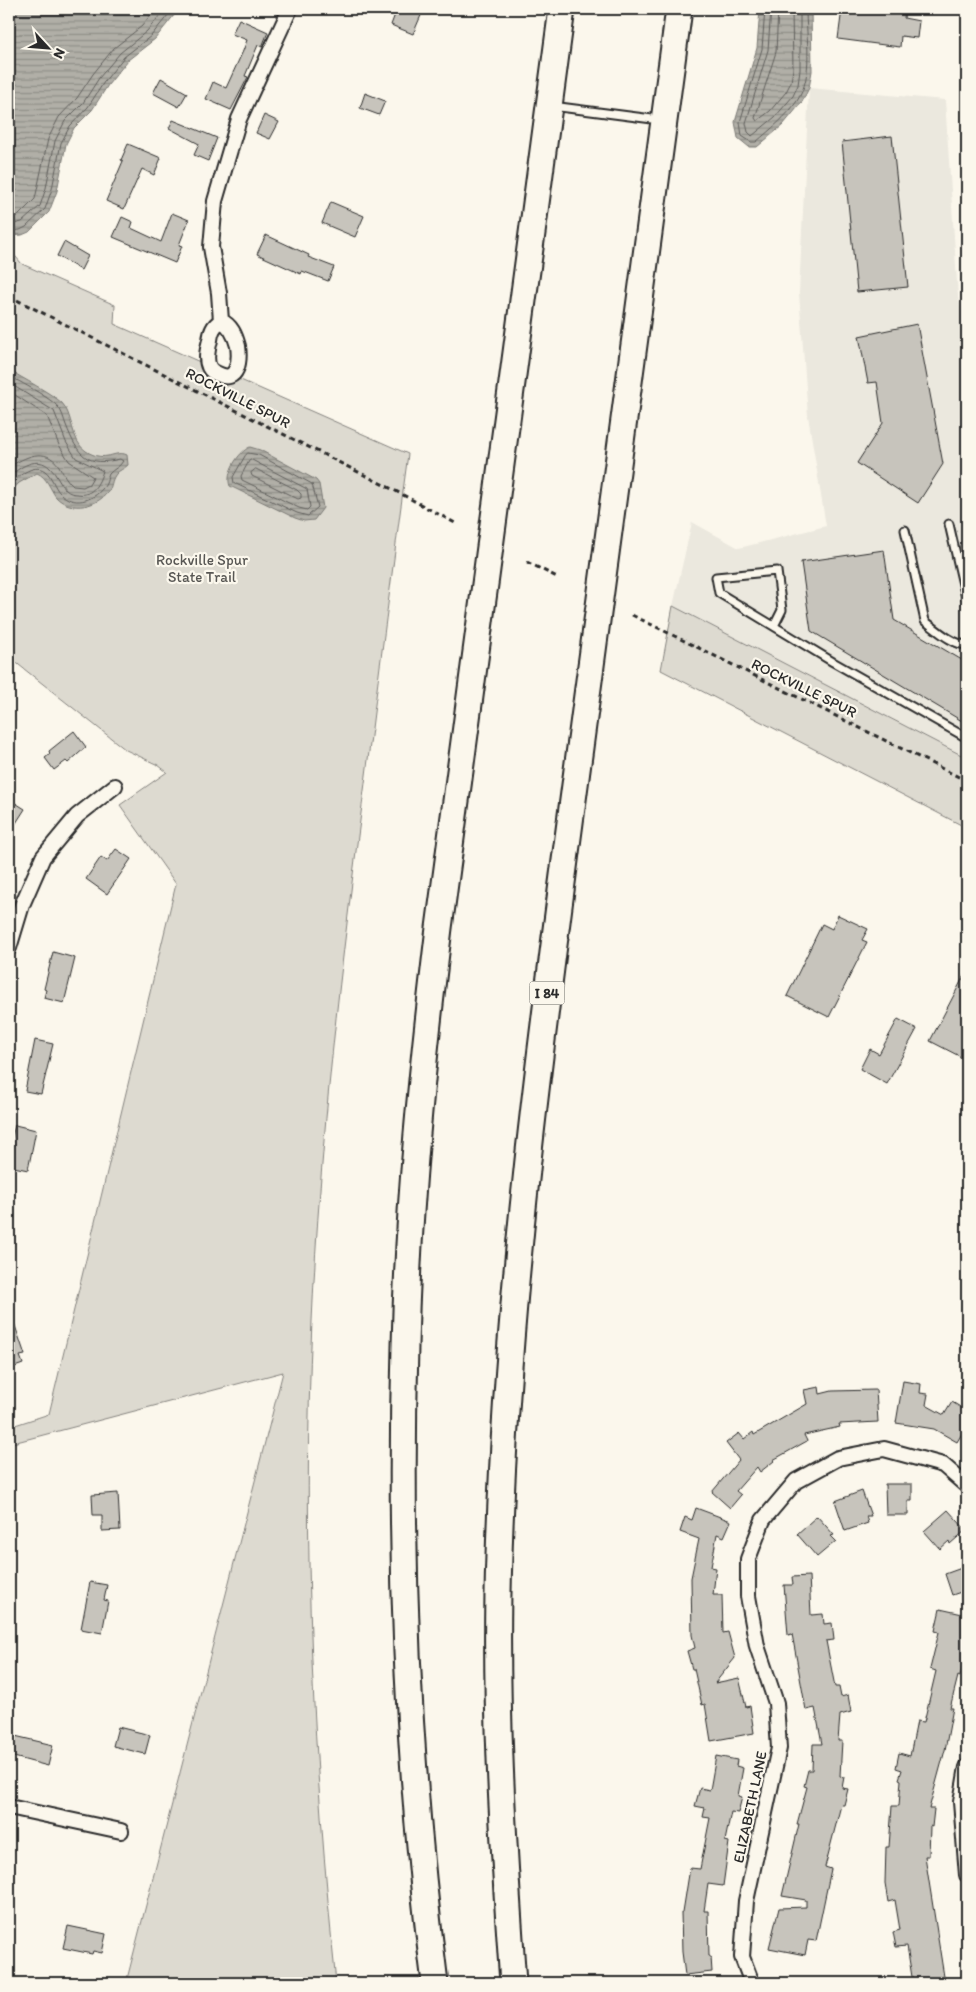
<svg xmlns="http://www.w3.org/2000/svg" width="976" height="1992" viewBox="0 0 976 1992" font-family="Itim,sans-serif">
	<defs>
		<pattern id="water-rules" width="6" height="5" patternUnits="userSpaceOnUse" patternTransform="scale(1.25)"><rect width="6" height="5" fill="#b1afa7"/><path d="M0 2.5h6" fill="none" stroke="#908f88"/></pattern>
	</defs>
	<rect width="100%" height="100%" fill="#fbf7ec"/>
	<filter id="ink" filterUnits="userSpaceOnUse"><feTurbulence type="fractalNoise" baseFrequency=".02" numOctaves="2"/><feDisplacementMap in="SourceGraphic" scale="10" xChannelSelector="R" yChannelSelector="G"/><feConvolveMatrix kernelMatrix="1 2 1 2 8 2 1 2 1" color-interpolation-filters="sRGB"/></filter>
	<g filter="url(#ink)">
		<path fill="#ebe8de" d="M809 88 945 100 958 297 967 333V758L673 606 692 522 739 548 826 526 808 416 799 293Z"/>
		<path fill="#dddad0" stroke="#84827e" d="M9 249 22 264 115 305 114 324 408 454C393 564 379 673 365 783 341 962 320 1140 312 1321 302 1542 313 1763 336 1983H126L283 1372 9 1444V1427L49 1414 176 884 120 805 167 772 158 765 126 750 9 657Z
			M673 606 967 758V828L661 670Z"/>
		<path fill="url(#water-rules)" stroke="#7b7a75" d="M9 9H179L155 39 128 60 108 85 92 110 74 128 66 144 57 191 49 212 29 232 22 235 9 236Z
			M760 9H811L812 71 809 88 802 102 783 125 757 147H749L738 138 735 122 757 48Z
			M9 370C22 378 51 393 62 403 73 414 71 442 86 451 106 464 115 449 127 455L128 465C124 469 119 470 116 474 112 479 112 484 110 489 99 507 71 513 56 497 50 489 47 477 37 473L19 483 9 494Z
			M250 447 260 450 316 480 319 484 323 508 314 520 304 521 295 518 230 486C225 474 238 452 250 447Z"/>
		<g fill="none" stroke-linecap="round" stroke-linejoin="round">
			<path stroke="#61605d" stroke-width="1" d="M765 9 762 49 740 122 742 136 751 142H756C771 129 786 117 797 101 814 76 806 37 806 9
				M771 9 768 50 746 123 748 132 752 136 775 117 793 96 798 85 800 70V9
				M778 9 776 52 755 118 757 121 770 111 786 92 791 82 793 69 792 9
				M9 217 18 216 35 199 48 139 59 117 77 98 93 74 114 48 142 26 155 9
				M9 225 22 222 40 206 46 188 55 141 65 121 83 103 99 78 120 53 147 31 165 9
				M9 231 20 230 26 227 45 209 52 189 61 143 70 126 88 107 104 82 124 57 151 36 173 9
				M9 376C19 381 52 399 58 407 62 411 64 420 66 425 78 456 87 467 120 459L123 461C120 467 113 469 109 474 107 479 107 484 103 488 93 501 73 507 60 493 54 487 52 476 45 471 33 462 16 478 9 486
				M9 383 54 411 66 442 76 458 103 471C99 483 93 497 77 494 73 494 69 493 66 490 59 484 57 474 50 468 38 455 19 467 9 477
				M9 391 47 416 59 445 69 461 93 477 89 484 83 487 73 486C67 481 63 473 59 466 45 446 25 457 9 467
				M248 453 259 455 312 484 318 507 308 516 297 513 234 483 233 477 245 456Z
				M252 460 307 489 310 507 307 510 299 508 242 480 241 476 249 461Z
				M256 469 297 490 301 494V498L298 499 252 476 251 473Z"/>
		</g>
		<path fill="#c7c4bc" stroke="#2b2b2b" d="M397 9H412L422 13 413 34 391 25Z
			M842 9H905L904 18 919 21 917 38 901 36 900 47 838 39Z
			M239 19 268 32 262 47 258 45 245 76 248 77 231 110 206 99 213 82 226 88 243 51 247 40 232 34Z
			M161 78 187 93 179 107 153 93Z
			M365 93 385 101 379 115 360 108Z
			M264 115 279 122 270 139 256 133Z
			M173 120 217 138 208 161 194 155 199 144 169 128Z
			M892 136 908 287 857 292 842 142Z
			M128 144 161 158 154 175 142 169 124 209 106 201 123 161 121 160Z
			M331 202 364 216 355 237 322 223Z
			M172 213 189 220 179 245 182 246 175 263 113 237 122 217 133 222 131 228 161 242Z
			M266 235 309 255 308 257 334 267 328 281 302 271 301 274 257 254Z
			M64 242 88 256 81 270 57 256Z
			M917 324 943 464 918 503 857 463 883 423 877 382 868 383 859 336Z
			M884 550 894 620 967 663V724L811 631 801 562Z
			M74 731 86 747 68 763 66 761 54 770 45 758 50 754 49 751Z
			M9 799 25 809 9 834Z
			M116 849 131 859 107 894 86 879 101 857 107 861Z
			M838 915 868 929 862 940 867 942 829 1017 787 996 822 924 832 929Z
			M53 952 75 958 64 1003 44 998 46 990 44 989Z
			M967 970V1060L930 1041Z
			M898 1019 917 1029 887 1084 860 1069 870 1049 879 1054Z
			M35 1040 53 1044 41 1094 25 1091Z
			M15 1125 36 1130 28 1170 9 1166V1140L11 1141Z
			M11 1314 25 1355 20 1356 23 1364 9 1369V1315Z
			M903 1381 921 1384 920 1393 928 1394 926 1405 944 1415 952 1402 967 1411V1425L957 1442 934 1429 896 1423Z
			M819 1387 820 1394 832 1391 876 1390 878 1422 839 1424 840 1427 804 1435 807 1441 773 1460 774 1461 760 1472 757 1467 736 1491 741 1495 730 1508 712 1492 739 1460 726 1443 739 1433 744 1439 753 1432 754 1435 807 1404 804 1390Z
			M885 1484H912V1501H908V1515H886Z
			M862 1491 871 1516H866L868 1523 845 1531 835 1501Z
			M118 1493 120 1530 102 1531V1515H93L92 1495Z
			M696 1508 731 1521 724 1537 717 1534 711 1567 716 1568 713 1595H722L723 1633 728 1632 735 1658 715 1683 739 1678 746 1707 750 1706 754 1733 711 1741 705 1704 702 1705 694 1669H692L687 1651 695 1648 692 1635 691 1578 699 1539 680 1532 685 1517 692 1520Z
			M948 1510 966 1530 950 1544 949 1541 940 1549 924 1531Z
			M817 1516 834 1535 831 1536 836 1541 817 1557 797 1534Z
			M967 1566V1590L952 1595 945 1574Z
			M809 1576 811 1615 823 1614 824 1624 832 1623 834 1640 826 1641 835 1687H839L841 1697 848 1695 851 1712 840 1715 838 1741H842L840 1776 844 1777 842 1788 848 1789 844 1805H841L825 1867 831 1869 816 1941 808 1940 805 1955 769 1948 779 1908 806 1907V1900L782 1896 799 1824H797L807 1787 804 1786 808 1770H812L813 1744H822L815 1708 806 1710 792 1634 788 1635 784 1585H793L792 1577Z
			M90 1582 107 1585 104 1600 108 1601 102 1633 81 1629Z
			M940 1609 967 1615V1648L960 1677 958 1676 950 1708H953L945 1750 929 1809H934L932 1827 930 1826 929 1856H925L945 1983H913L907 1946 896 1947 893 1932 900 1930 895 1900 888 1902 885 1883 886 1847H889L892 1806H899L901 1780 899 1779 902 1770 896 1768 899 1753 910 1756 917 1721 924 1722 936 1671 930 1669 939 1632 935 1631Z
			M118 1727 150 1735 145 1754 113 1746Z
			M15 1736 53 1745 48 1766 10 1756Z
			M716 1756 737 1760 736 1766 743 1768 738 1796 742 1797 738 1813 731 1812 725 1841 729 1842 723 1886 708 1884 704 1911H708L709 1957H711L712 1972 685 1975 682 1952 681 1912H683L690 1868 700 1869 710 1818 703 1817 705 1808 695 1806 700 1788 710 1790Z
			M68 1926 106 1934 102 1953 93 1951 92 1954 63 1948Z"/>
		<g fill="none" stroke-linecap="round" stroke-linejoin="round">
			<g stroke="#2b2b2b" stroke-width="11">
				<path id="service" d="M552 106 660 120
					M949 524 967 602
					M905 530 925 621C936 629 953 645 967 645
					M774 626 782 610 777 571 716 577 719 593 833 662 967 738"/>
			</g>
			<g stroke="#2b2b2b" stroke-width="18">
				<path id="minor" d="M221 321 219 293 211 247 215 201 239 119 290 9
					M221 321C231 325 235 335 238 346 240 360 238 384 218 374 215 373 211 371 209 367 205 359 208 348 210 340 211 332 213 326 221 321Z
					M9 948 22 905 43 857 77 816 115 786
					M967 1767 961 1802 967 1875
					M9 1807 121 1831
					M752 1983 742 1957 746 1901 779 1748 776 1703 757 1646 748 1596V1559L763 1520 796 1481 838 1458 884 1449 943 1465 967 1486"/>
			</g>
			<g stroke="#2b2b2b" stroke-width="29">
				<path id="motorway" d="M435 1983C408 1773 399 1558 405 1346 408 1206 422 1067 439 928L562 9
					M513 1983C503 1840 494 1698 499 1555 507 1291 542 1031 577 770 611 517 644 263 679 9"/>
			</g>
			<path stroke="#2b2b2b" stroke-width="3" stroke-dasharray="5 4" stroke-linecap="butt" d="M9 296 392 489 455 523
				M527 562 559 578
				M632 615 967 781"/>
			<use href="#service" stroke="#fbf7ec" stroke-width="7"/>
			<use href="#minor" stroke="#fbf7ec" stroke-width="14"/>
			<use href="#motorway" stroke="#fbf7ec" stroke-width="25"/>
		</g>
	</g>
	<g text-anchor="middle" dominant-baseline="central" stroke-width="4.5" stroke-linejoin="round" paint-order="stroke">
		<rect fill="#fbf7ec" stroke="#696865" stroke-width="1" x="529.5" y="981.5" width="35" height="23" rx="4"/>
		<g font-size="14" font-weight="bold" fill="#2b2b2b">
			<text x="547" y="993">I 84</text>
		</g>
		<g font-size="15" fill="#2b2b2b" stroke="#fbf7ec">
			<text transform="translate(238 398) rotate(27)">ROCKVILLE SPUR</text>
			<text transform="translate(804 688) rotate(26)">ROCKVILLE SPUR</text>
			<text transform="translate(750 1807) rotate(-78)">ELIZABETH LANE</text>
		</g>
		<g font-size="15" fill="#585754" stroke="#fbf7ec">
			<text x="202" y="560">Rockville Spur<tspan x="202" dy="17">State Trail</tspan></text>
		</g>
	</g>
	<rect width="976" height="1992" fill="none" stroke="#fbf7ec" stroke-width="30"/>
	<rect x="15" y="15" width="946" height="1962" fill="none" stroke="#2b2b2b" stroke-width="2" filter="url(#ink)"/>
	<g transform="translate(48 48) rotate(116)" stroke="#fbf7ec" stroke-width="4" paint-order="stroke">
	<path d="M0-4L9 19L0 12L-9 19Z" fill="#2b2b2b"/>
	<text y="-8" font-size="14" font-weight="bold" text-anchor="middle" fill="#2b2b2b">N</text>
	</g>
</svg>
